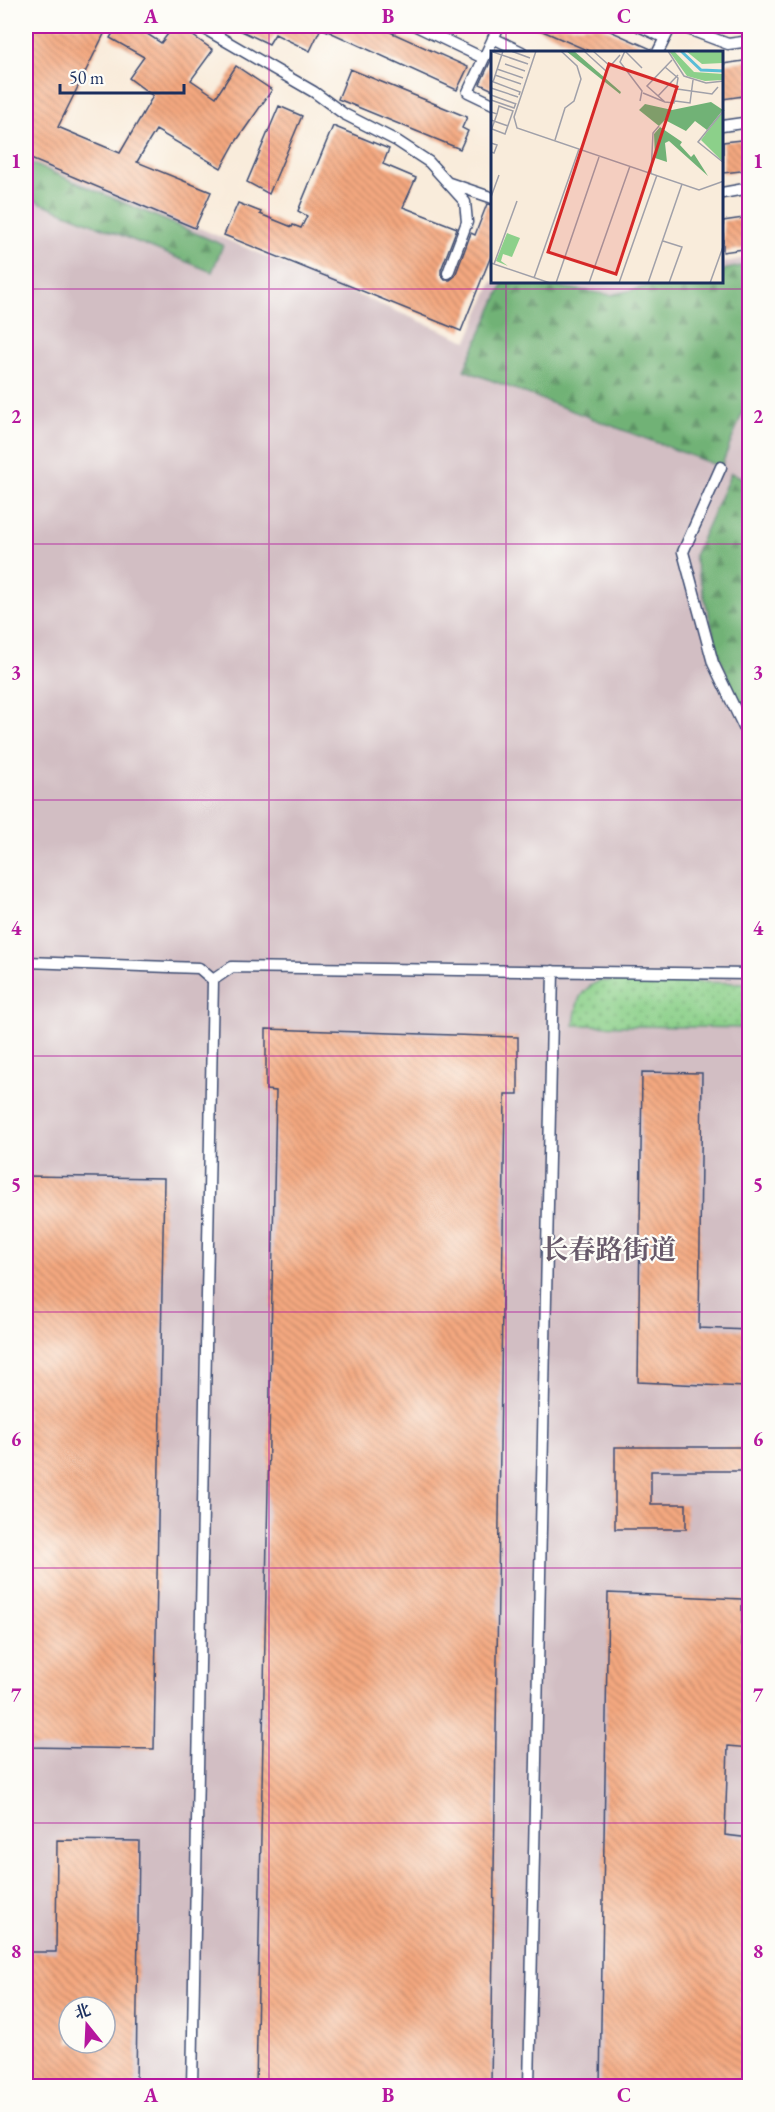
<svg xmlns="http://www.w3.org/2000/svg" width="775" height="2112" viewBox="0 0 775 2112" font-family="'EB Garamond','Noto Serif SC',serif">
	<defs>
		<pattern id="grass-dots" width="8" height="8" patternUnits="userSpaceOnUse" patternTransform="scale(1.5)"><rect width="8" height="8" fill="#8cd08a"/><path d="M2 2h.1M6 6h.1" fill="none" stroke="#72a974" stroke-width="1.8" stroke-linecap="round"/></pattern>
		<pattern id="forest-firs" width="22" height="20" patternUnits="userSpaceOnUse" patternTransform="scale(1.5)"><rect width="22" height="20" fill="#71b276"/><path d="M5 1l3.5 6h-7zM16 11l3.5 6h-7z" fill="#5c9164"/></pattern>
		<pattern id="building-back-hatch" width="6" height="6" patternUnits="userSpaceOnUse" patternTransform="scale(1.5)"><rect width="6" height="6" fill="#f4a87f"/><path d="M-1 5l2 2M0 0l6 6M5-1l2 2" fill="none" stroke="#c5896b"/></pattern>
	</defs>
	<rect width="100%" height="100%" fill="#fdfcf7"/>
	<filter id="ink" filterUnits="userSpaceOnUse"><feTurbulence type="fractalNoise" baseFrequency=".0167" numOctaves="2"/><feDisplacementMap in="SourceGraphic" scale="12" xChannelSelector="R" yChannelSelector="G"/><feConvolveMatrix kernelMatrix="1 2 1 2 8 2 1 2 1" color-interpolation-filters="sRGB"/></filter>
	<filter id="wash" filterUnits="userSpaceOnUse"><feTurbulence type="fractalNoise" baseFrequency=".008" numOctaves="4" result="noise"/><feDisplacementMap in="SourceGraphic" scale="24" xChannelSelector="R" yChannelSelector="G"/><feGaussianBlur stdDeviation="1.35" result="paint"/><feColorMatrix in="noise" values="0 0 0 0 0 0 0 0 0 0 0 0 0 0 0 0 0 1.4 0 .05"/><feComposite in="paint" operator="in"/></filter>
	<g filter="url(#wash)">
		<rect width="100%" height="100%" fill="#f9ecdb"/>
		<path fill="#d2bec3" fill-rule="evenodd" d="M26 155 467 341 493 280V282H722L723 263 749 257V2086H26ZM69 2007H105V2043H69Z"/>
		<path fill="url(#grass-dots)" stroke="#548074" stroke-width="1.5" d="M599 981 749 983V1028L574 1025C577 1002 577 992 599 981Z"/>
		<path fill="url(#forest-firs)" stroke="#46706a" stroke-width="1.5" d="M26 161 223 245 212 272 26 197Z
			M749 264V396L721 467 464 370 504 282H528L611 295 667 282H722L723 270Z
			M731 473 749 480V726L719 655 694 556Z"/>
		<g id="blocks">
			<path fill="url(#building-back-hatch)" fill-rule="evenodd" d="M34 26H108L58 127 120 153 153 96 129 78 144 57 110 38 117 26H135L161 43 174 26H179L213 50 191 80 216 97 236 66 272 90 235 143 221 168 156 130 148 143 137 162 211 192 195 228 26 157V46Z
				M231 26H377L468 67 457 90 321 28 310 51 275 34 269 44Z
				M531 26H599L651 49V52H591Z
				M493 56V90L480 84Z
				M750 60V95L723 99V64Z
				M350 69 467 117 462 128 468 131 460 149 338 99Z
				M279 106 302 116 269 194 247 182Z
				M333 126 389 149 383 164 416 178 403 207 457 228 441 270V275L445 280H450L455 276 471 233 475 235 487 204 493 205V251L461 331 224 235 238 203 261 212 260 214 292 227 293 225 301 228 307 216 298 211Z
				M750 139V170L723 173V142Z
				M750 217V248L723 252V221Z
				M266 1029 518 1037V1094H505L491 2086H256L276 1091 266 1090Z
				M642 1072 702 1073 699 1328 748 1330 746 1387 638 1382Z
				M26 1176 164 1178 154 1749 26 1747Z
				M615 1447H750V1471H651V1504H686V1529H615Z
				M608 1593 742 1599V1645L750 1647V1748L728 1746 725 1835 750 1838V2086H600Z
				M57 1840 139 1841 136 2086H26V1952H56ZM69 2007H105V2043H69Z"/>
		</g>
	</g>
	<g filter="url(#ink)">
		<use href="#blocks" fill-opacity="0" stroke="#3c4b71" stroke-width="1.5"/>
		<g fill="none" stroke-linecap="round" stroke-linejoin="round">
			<g stroke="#3c4b71" stroke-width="13">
				<path id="lane" d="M200 26 314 92 344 114 397 141 429 162 465 202 467 222 448 273
					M416 26 483 58
					M639 26 665 38
					M680 26 728 44 750 41
					M493 38 522 52
					M658 52 671 26
					M493 104 468 92 499 26
					M722 126 750 122
					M449 183 493 198
					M722 193 750 188
					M721 467 683 552 713 663 750 740
					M26 962 199 968 213 980
					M213 980 232 967 750 974
					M192 2086 213 980
					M529 2086 553 971"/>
			</g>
			<use href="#lane" stroke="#fff" stroke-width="10"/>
		</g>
	</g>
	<path fill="none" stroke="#b5179e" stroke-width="1.5" stroke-opacity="0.55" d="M269 26V2086M506 26V52M506 282V2086M26 289H750M26 544H750M26 800H750M26 1056H750M26 1312H750M26 1568H750M26 1823H750"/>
	<g text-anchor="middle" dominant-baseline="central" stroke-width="4.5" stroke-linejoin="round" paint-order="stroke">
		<g font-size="27" font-weight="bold" fill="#67596a" stroke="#fdfcf7">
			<text x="609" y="1249">长春路街道</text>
		</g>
	</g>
	<g transform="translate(491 51)">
		<rect width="232" height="232" fill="#f9ecdb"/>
		<path d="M178 0H183L203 21 232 23V29L214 30 196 25ZM195 0H232V12L211 13ZM232 60V111L210 89ZM16 182 29 187 21 206 12 203 10 210 17 215 5 210Z" fill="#8cd08a"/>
		<path d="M75 0H83L130 41 129 43ZM220 51 232 59 216 79 204 70 195 80 174 69 168 75 148 59 154 53 181 59ZM169 76 191 91 189 94 200 106 203 103 217 125 178 90 174 92 176 111 164 107 163 83Z" fill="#71b276"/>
		<path fill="none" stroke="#59bdd7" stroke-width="3" d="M190 0 210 19 233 20"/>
		<path fill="none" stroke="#a0a0a9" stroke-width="1.5" d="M20 0 39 7M45 0 23 66 26 77 208 139 233 130M93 0 115 20 129 4M102 0 119 15M134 0 129 11 151 40 149 50M134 0 151 17M177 0 193 25 215 32 233 30M2 1 37 13M14 13 34 20M174 16 187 27 183 52 174 51 156 35 181 9M6 18 32 27M4 24 30 33M0 30 29 41 28 44M2 31 12 0M0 37 27 46M186 38 221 43 227 36M152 42 174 51M0 44 25 53M167 45 187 24M0 49 23 57 25 52M184 50 199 52 202 29M233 59 207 91 233 112M0 61 6 63 0 80M0 69 17 75M1 78 14 83 22 60 8 55 6 63M64 89 74 57 83 50 90 28 86 15 70 0M0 92 6 94 3 102 0 101M160 123 162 82 168 75M0 146 8 124M172 190 191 196 178 232M0 212 59 232M3 213 26 150M43 227 88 98M65 232 108 106M98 232 139 115M128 232 166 124M157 232 191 133M219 232 233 193"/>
		<path fill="#d62828" fill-opacity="0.15" stroke="#d62828" stroke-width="3" d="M118 13 186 36 125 223 57 201Z"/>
		<rect width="232" height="232" fill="none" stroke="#1b2f5e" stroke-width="3"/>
	</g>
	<rect width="775" height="2112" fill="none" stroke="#fdfcf7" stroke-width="66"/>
	<g transform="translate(87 2025) rotate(342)"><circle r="28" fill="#fdfcf7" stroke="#a3aaba" stroke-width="1.5"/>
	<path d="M0-4.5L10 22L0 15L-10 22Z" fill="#b5179e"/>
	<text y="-9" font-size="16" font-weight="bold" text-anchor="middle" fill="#1b2f5e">北</text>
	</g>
	<path d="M60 84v9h124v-9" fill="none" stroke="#1b2f5e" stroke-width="3"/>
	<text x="69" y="84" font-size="18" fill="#1b2f5e" stroke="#fdfcf7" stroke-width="4.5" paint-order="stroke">50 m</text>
	<rect x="33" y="33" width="709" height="2046" fill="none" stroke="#b5179e" stroke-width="2"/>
	<g font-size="20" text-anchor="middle" font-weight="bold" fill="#b5179e">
		<text x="151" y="23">A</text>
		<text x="388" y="23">B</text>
		<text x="624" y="23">C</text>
		<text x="16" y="168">1</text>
		<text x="758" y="168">1</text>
		<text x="16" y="423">2</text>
		<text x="758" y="423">2</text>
		<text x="16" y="679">3</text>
		<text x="758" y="679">3</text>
		<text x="16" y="935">4</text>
		<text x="758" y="935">4</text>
		<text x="16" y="1191">5</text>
		<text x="758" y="1191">5</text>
		<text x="16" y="1446">6</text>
		<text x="758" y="1446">6</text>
		<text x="16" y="1702">7</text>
		<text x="758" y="1702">7</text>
		<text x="16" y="1958">8</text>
		<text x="758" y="1958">8</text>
		<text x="151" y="2102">A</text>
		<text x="388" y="2102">B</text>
		<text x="624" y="2102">C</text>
	</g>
</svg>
